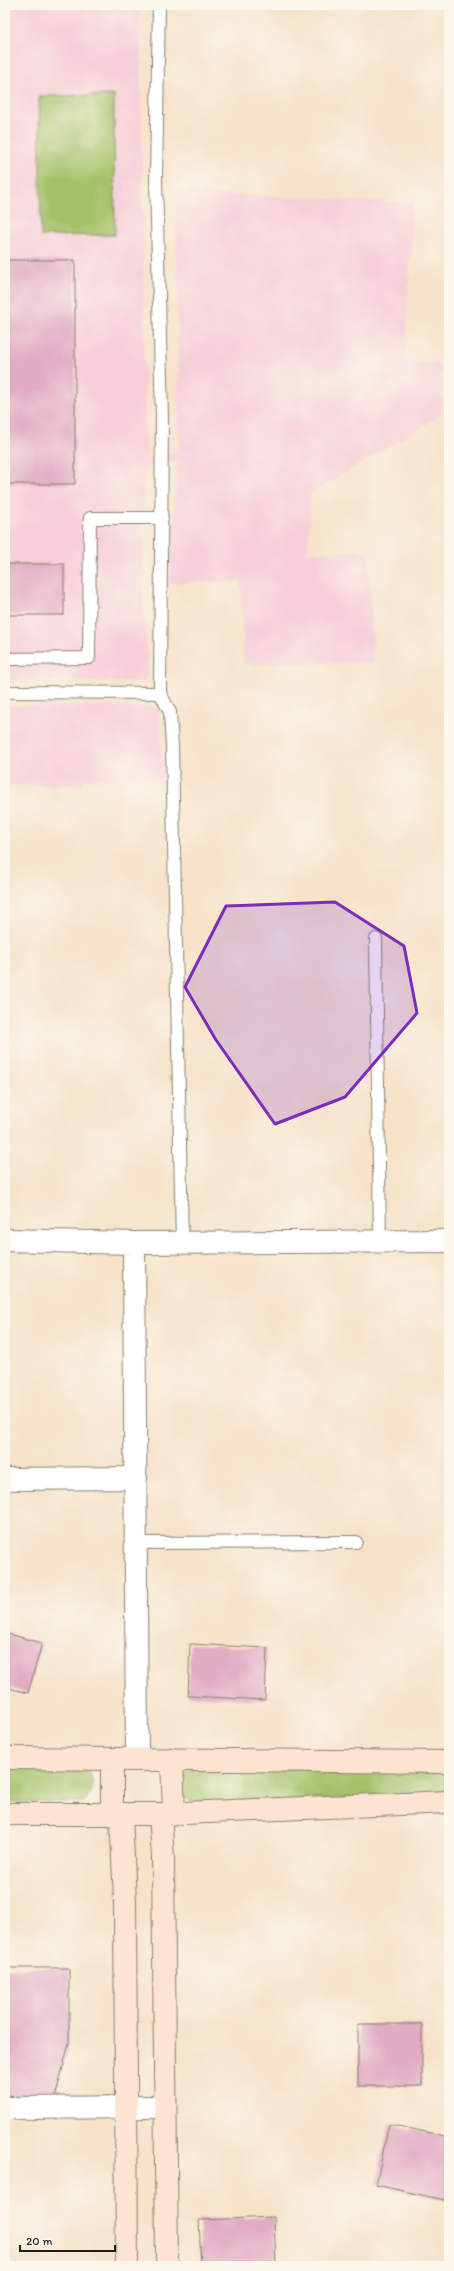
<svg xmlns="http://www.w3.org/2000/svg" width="454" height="2271" viewBox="0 0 454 2271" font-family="Itim,sans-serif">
	<rect width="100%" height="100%" fill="#fbf7ec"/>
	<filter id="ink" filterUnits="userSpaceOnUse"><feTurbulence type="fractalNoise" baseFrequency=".025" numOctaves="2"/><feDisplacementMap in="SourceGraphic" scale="8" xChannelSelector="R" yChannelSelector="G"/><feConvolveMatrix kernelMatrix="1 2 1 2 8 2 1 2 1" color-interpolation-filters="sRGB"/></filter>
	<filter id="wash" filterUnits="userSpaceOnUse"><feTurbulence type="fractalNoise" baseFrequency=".012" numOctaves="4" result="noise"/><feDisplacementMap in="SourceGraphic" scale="16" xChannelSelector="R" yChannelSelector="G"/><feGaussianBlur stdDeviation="0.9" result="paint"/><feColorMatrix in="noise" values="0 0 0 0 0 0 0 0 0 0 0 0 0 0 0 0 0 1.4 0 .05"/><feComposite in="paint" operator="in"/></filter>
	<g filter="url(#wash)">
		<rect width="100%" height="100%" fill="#f6e3ca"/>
		<path fill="#f6cfd9" d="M5 5H140L146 459 179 451 176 192 413 203 405 362 441 364V415L311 494 308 552 368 551 374 663 243 664 241 581 170 583 177 461 144 469 142 572 148 674 143 682 5 681Z
			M5 705 159 707 163 779H84L83 785H5Z"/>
		<path fill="#a5c167" stroke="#606e42" d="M114 95 115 235 41 236 39 96Z
			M5 1766H76L89 1770C94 1784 95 1791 84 1802H5Z
			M196 1767 449 1769V1794L196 1804 183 1796C180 1780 181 1773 196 1767Z"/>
		<g id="blocks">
			<path fill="#e1abc3" d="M5 260H75V484H5Z
				M5 564H64V615H5Z
				M5 1633 42 1643 28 1693 5 1687Z
				M190 1644 267 1648 265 1700 188 1696Z
				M5 1968H69V2043L53 2106 5 2094Z
				M358 2024H422V2086H358Z
				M389 2124 449 2137V2201L376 2185Z
				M274 2217 276 2266H201L199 2220Z"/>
		</g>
	</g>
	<g filter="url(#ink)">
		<use href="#blocks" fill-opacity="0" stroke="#898073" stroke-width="1"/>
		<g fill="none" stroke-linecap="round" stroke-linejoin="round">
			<g stroke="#898073" stroke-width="14">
				<path id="lane" d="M159 5 156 179 162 418 160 693 170 712 172 746 182 1243
					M5 659 89 658 90 518H162
					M5 692 160 693
					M376 939 380 1241
					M136 1543 356 1542"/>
			</g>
			<g stroke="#898073" stroke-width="24">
				<path id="street" d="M5 1240 134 1243 449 1241
					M134 1243 137 1759
					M5 1479 136 1478
					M5 2108 164 2107"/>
			</g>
			<g stroke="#898073" stroke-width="24">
				<path id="secondary" d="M5 1758 449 1762
					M112 1759V1814
					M172 1759 174 1813
					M5 1814H160L449 1802
					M160 1814 163 1857 167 2266
					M121 1815 125 1901 127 2266"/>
			</g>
			<use href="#lane" stroke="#fff" stroke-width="12"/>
			<use href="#street" stroke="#fff" stroke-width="22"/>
			<use href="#secondary" stroke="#fde4d1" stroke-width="22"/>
		</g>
	</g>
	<path fill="#7b2cbf" fill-opacity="0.2" stroke="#7b2cbf" stroke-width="3" stroke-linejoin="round" d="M335 902 404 946 417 1013 345 1097 275 1124 216 1040 185 987 226 906Z"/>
	<rect width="454" height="2271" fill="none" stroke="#fbf7ec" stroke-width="20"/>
	<path d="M20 2245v6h95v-6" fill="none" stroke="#1c1c1c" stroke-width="2"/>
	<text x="26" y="2245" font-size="12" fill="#1c1c1c" stroke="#fbf7ec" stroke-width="3" paint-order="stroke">20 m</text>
</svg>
